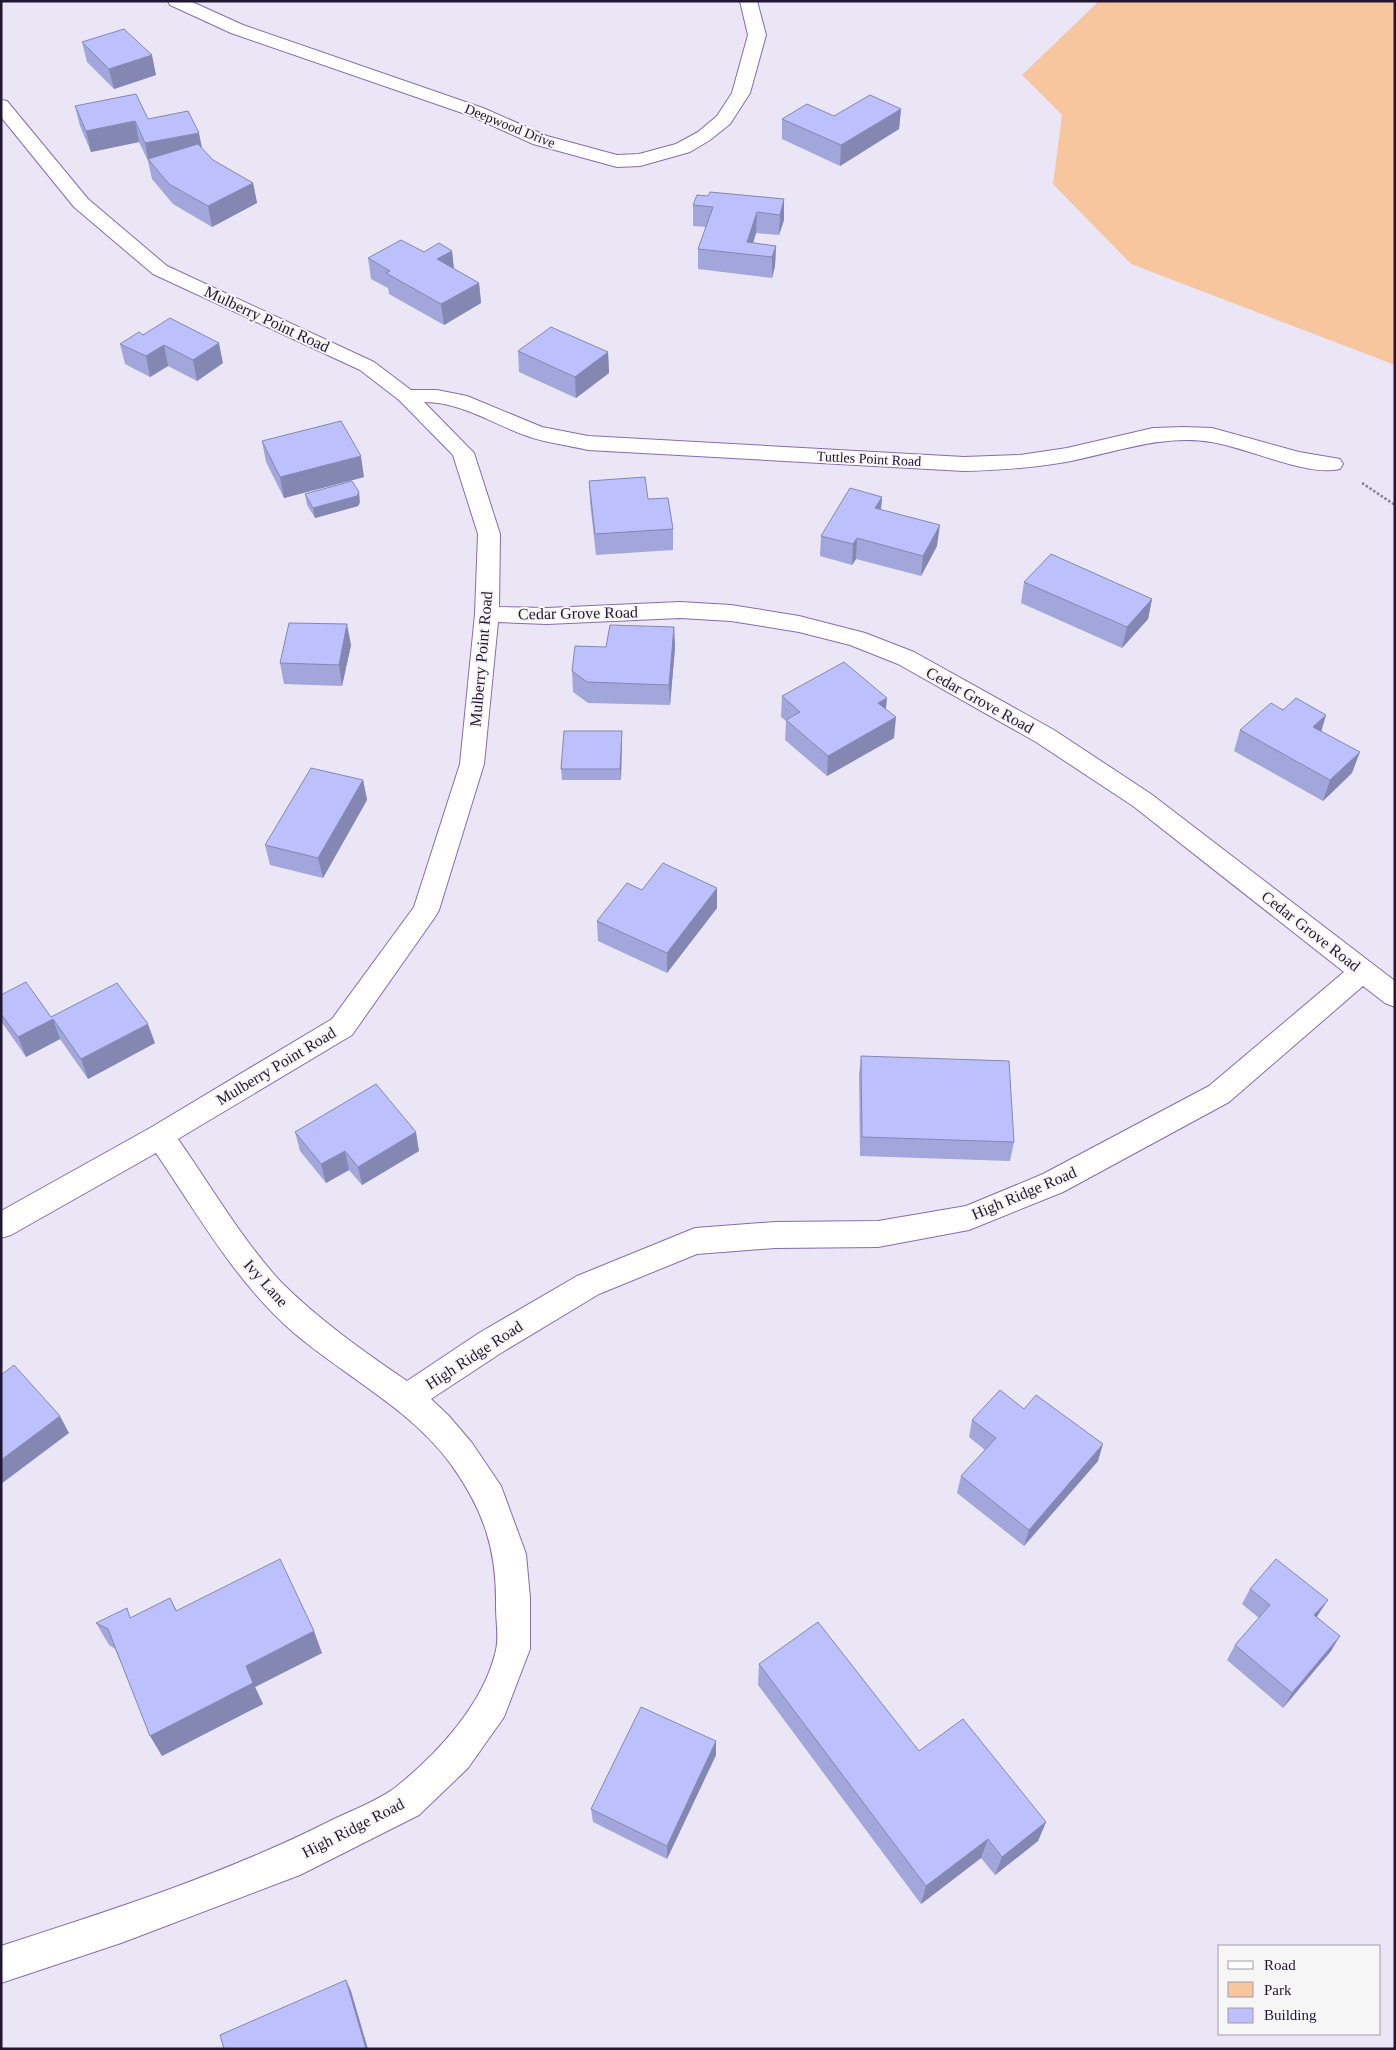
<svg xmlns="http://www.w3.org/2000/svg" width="1396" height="2050" viewBox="0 0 1396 2050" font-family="Georgia,serif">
	<rect width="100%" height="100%" fill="#ebe6f5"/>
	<path fill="#f7c69e" d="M1099 1H1395V365L1131 264 1053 184 1062 115 1022 75Z"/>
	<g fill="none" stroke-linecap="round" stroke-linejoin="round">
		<g stroke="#856cb0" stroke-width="2">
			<path id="street" d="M168 1H190L243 25 483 108 547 136 617 155 639 154 676 144 698 132 717 116 732 93 748 35 740 1H757L766 35 750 93 730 124 710 140 690 152 640 166 617 167 533 144 471 116 231 33 170 5Z
				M1 100 7 101 88 199 167 266 374 362 411 390H437L467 396 542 427 588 436 964 457 1020 455 1067 448 1153 428 1184 427 1212 428 1299 452 1340 459 1343 464 1340 469C1307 477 1246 447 1211 442 1161 434 1114 453 1066 462 1032 468 998 470 964 471L588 450C568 445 546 443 527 436 493 424 461 402 424 402L474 453 500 534 499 607 547 608 680 602 731 605 799 616 865 633 914 652 1054 730 1151 794 1395 981V1007L1385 1003 1363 986 1229 1102 1063 1192 969 1230 878 1247 775 1248 697 1254 599 1294 501 1353 431 1399 449 1416 472 1443 501 1486 526 1554 530 1598V1649L504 1717 468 1768 419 1815 300 1875 121 1943 1 1983V1946C112 1910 225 1874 330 1821 350 1811 378 1801 396 1787 437 1754 484 1704 496 1650 499 1637 496 1621 496 1607 497 1550 484 1510 450 1463 409 1408 346 1377 294 1333 237 1284 198 1215 156 1153L11 1235 1 1238V1211L150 1128 332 1019 414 907 460 764 475 614 478 534 453 455 399 400 360 370 153 274 74 207 1 117ZM680 618 731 621 799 632 850 645 898 664 1036 742 1133 806 1344 972 1209 1086 1043 1174 966 1206 878 1221 775 1222 695 1228 577 1276 479 1333 407 1381C363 1351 319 1320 281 1282 242 1240 211 1186 178 1139L352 1035 435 917 439 910 484 764 498 622 547 624Z"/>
		</g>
		<path stroke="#867e93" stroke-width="2.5" stroke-dasharray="2.5 2" stroke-linecap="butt" d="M1362 483 1395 505"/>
		<use href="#street" fill="#fff" fill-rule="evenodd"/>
	</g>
	<path fill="#a2a6da" d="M82 42 156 75 114 89 87 62Z
		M75 106 148 119 202 149 213 160 253 183 257 203 212 227 173 204 152 179 148 161 139 142 91 152 80 126Z
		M901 109 899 129 840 166 782 139V119L834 116Z
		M708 196 784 199V220L779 235 756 233 753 243 776 246 775 266 772 278 698 269V249L706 227 693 226V205Z
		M452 251 454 269 479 283 481 303 444 325 389 294 388 288 371 279 368 258 424 252Z
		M143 335 223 363 197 381 168 366 150 377 125 364 120 344Z
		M518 351 608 352 609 373 576 398 519 372Z
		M262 441 364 477 284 498 266 462Z
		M589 481 673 529V550L596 555 590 502Z
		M305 494 360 502 358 506 315 518 307 505Z
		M882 497 881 510 937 546 921 576 856 559 852 565 820 556 821 536Z
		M1024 582 1152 599 1148 619 1122 648 1021 603Z
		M674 627 675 648 670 705 588 703 573 692 572 671 606 647Z
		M351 645 342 686 284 684 280 663Z
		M782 696 894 738 827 776 785 740 786 721 781 717Z
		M1283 710 1326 715 1321 731 1352 773 1323 801 1234 751 1240 730Z
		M622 731 621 780H562L561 769Z
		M363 780 367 800 323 878 270 865 265 845Z
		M717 908 667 973 598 941 597 921Z
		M1 995 51 1017 155 1043 88 1079 60 1039 26 1057 1 1021Z
		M861 1056 1014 1142 1010 1161 860 1156 859 1075Z
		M295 1132 419 1151 362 1185 349 1170 326 1183 300 1151Z
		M1024 1409 1098 1461 1024 1546 957 1493 961 1476 985 1450 969 1437 972 1420Z
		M1250 1589 1318 1615 1317 1617 1331 1651 1283 1708 1227 1660 1235 1645 1259 1618 1242 1604Z
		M170 1598 177 1611 322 1653 255 1687 263 1704 162 1756 115 1649 109 1645 96 1623 132 1618Z
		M759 1664 1046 1822 1038 1841 995 1875 981 1858 921 1904 758 1685Z
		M716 1755 667 1859 593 1822 591 1809Z"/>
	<path fill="#8487b1" d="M152 55 156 75 114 89 109 69Z
		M901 109 899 129 840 166 841 145Z
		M135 121 139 142 91 152 86 131Z
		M199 133 203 153 148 160 145 143Z
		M253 183 257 203 212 227 208 206Z
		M784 199V220L779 235 780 215Z
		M757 212 756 233 750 254 747 242Z
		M776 246 775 266 772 278V257Z
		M452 251 454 271 437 259Z
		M479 283 481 303 444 325 441 304Z
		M219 343 223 363 197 381 193 360Z
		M164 345 168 366 150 377 146 356Z
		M608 352 609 373 576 398 575 377Z
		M361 456 364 477 284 498 280 477Z
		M359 492 360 502 358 506 315 518 313 508Z
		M882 497 880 517 875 508Z
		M940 525 937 546 921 576 923 556Z
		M857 538 856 559 852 565 853 544Z
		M1152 599 1148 619 1122 648 1127 627Z
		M347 624 351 645 342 686 339 665Z
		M674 627 675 648 670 705 669 685Z
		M887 698 885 718 878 703Z
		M1326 715 1320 736 1313 727Z
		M896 717 894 738 827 776 828 756Z
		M622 731V741L621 780 620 769Z
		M1360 752 1352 773 1323 801 1330 780Z
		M363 780 367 800 323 878 318 858Z
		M717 888V908L667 973V953Z
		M53 1019 60 1039 26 1057 18 1037Z
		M148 1024 155 1043 88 1079 81 1059Z
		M416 1132 419 1151 362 1185 358 1167Z
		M345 1151 349 1170 326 1183 321 1164Z
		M60 1416 69 1433 1 1484V1460Z
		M1103 1444 1098 1461 1024 1546 1029 1530Z
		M1328 1600 1318 1615 1305 1630 1314 1615Z
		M314 1631 322 1653 255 1687 263 1704 162 1756 150 1736 246 1666Z
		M1340 1636 1331 1651 1283 1708 1292 1693Z
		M716 1741V1755L667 1859V1846Z
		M1046 1822 1038 1841 995 1875 1002 1857Z
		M988 1839 981 1858 921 1904 926 1886Z
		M346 1980 351 1991 368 2049H366Z"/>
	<path fill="#bcc1fd" stroke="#8487b1" d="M124 29 152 55 109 69 82 42Z
		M136 94 148 119 188 111 199 133 145 143 135 121 86 131 75 106Z
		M870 95 901 109 841 145 782 119 807 104 834 116Z
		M198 144 213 160 253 183 208 206 169 184 148 159Z
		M710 192 784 199 780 215 757 212 747 242 776 246 772 257 698 249 713 207 693 205 697 195 708 196Z
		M401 240 424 252 439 243 452 251 437 259 479 283 441 304 386 273 390 271 368 258Z
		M170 318 219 343 193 360 164 345 146 356 120 344 139 332 143 335Z
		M551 327 608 352 575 377 518 351Z
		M341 421 361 456 280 477 262 441Z
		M645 477 648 499 668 498 673 529 595 534 589 481Z
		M352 481 359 492 357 496 313 508 305 494Z
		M850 488 882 497 875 508 940 525 923 556 857 538 853 544 821 536Z
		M1051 554 1152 599 1127 627 1024 582Z
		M289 623 347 624 339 665 280 663Z
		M610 625 674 627 669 685 587 682 572 671 575 646 606 647Z
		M844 662 887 698 878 703 896 717 828 756 786 720 800 712 782 696Z
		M1296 698 1326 715 1313 727 1360 752 1330 780 1240 730 1271 703 1283 710Z
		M564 731H622L620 769H561Z
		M311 768 363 780 318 858 265 845Z
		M663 863 717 888 667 953 597 921 627 883 642 890Z
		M26 982 51 1017 117 983 148 1024 81 1059 53 1019 18 1037 1 1014V995Z
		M861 1056 1009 1061 1014 1142 862 1137Z
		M376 1084 416 1132 358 1167 345 1151 321 1164 295 1132Z
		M14 1365 60 1416 1 1460V1375Z
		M1000 1390 1024 1409 1036 1395 1103 1444 1029 1530 961 1476 996 1438 972 1420Z
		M280 1559 314 1631 246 1666 253 1683 150 1736 108 1629 96 1623 127 1608 130 1618 170 1598 176 1611Z
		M1276 1559 1328 1600 1314 1615 1340 1636 1292 1693 1235 1645 1270 1605 1250 1589Z
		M818 1622 919 1751 963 1719 1046 1822 1002 1857 988 1839 926 1886 759 1664Z
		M641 1707 716 1741 667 1846 591 1809Z
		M346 1980 366 2049H224L220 2035Z"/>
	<g text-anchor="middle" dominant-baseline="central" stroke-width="4" stroke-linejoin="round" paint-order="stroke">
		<g font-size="14" fill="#221732" stroke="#f6f6f6">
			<text transform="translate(510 126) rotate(22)">Deepwood Drive</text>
			<text transform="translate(869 459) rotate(3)">Tuttles Point Road</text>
		</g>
		<g font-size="16" fill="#221732" stroke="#f6f6f6">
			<text transform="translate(267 319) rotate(25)">Mulberry Point Road</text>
			<text transform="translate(578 613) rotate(-1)">Cedar Grove Road</text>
			<text transform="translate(481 659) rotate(-85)">Mulberry Point Road</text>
			<text transform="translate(980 700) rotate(29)">Cedar Grove Road</text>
			<text transform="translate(1311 931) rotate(38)">Cedar Grove Road</text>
			<text transform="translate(276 1066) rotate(-31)">Mulberry Point Road</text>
			<text transform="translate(1024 1193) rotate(-23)">High Ridge Road</text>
			<text transform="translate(266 1283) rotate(48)">Ivy Lane</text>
			<text transform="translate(474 1355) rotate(-33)">High Ridge Road</text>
			<text transform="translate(353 1828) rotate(-27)">High Ridge Road</text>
		</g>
	</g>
	<rect width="1396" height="2050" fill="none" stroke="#221732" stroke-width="5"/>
	<rect x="1218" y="1945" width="162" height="90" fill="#f6f6f6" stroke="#a19da8"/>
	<rect x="1228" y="1961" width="25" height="8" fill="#ffffff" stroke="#a19da8"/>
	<text x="1264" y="1970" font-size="15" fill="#221732">Road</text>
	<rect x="1228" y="1982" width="25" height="15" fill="#f7c69e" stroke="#a19da8"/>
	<text x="1264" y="1995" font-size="15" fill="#221732">Park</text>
	<rect x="1228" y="2008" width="25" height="15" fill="#bcc1fd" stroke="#a19da8"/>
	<text x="1264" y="2020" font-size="15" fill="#221732">Building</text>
</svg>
